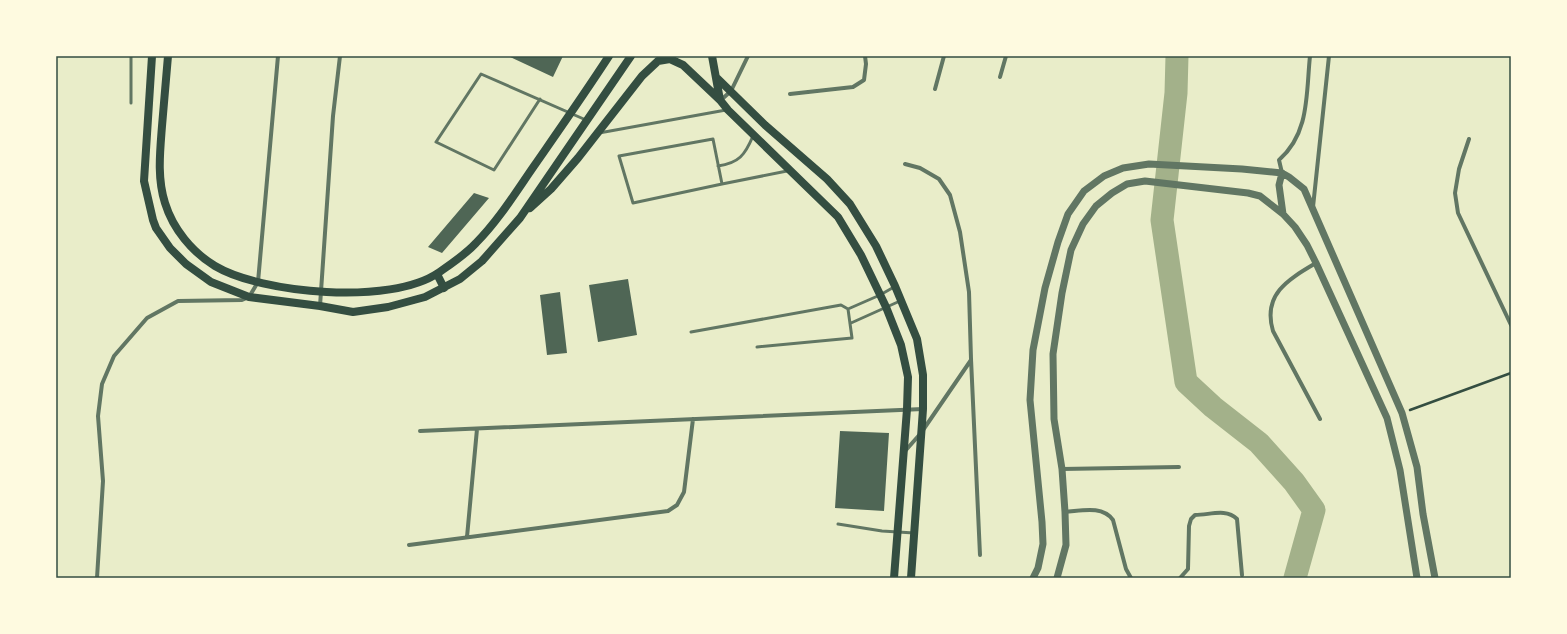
<svg xmlns="http://www.w3.org/2000/svg" width="1567" height="634" viewBox="0 0 1567 634" font-family="Rubik,sans-serif">
	<rect width="100%" height="100%" fill="#e9edc9"/>
	<g fill="none" stroke-linecap="round" stroke-linejoin="round">
		<path stroke="#a3b18a" stroke-width="23" d="M1177 56 1176 93 1162 220 1186 382 1213 407 1259 443 1294 482 1314 510 1295 578"/>
	</g>
	<path fill="#4f6655" d="M508 56H563L553 77Z
		M474 193 489 198 442 253 428 247Z
		M628 279 637 335 598 342 589 285Z
		M560 292 567 353 547 355 540 295Z
		M840 431 889 433 884 511 835 508Z"/>
	<g fill="none" stroke-linecap="round" stroke-linejoin="round">
		<path stroke="#344e41" stroke-width="2.5" d="M1410 410 1511 373"/>
		<path stroke="#617663" stroke-width="3" d="M540 99 494 170 436 142 481 74 586 120
			M131 103V56
			M599 133 726 110
			M713 139 722 184 633 203 619 156Z
			M718 166C739 163 745 155 753 136
			M722 184 787 171
			M848 309 880 295 894 287
			M851 323 900 301
			M691 332 841 305 848 309 852 338 757 347
			M838 524 882 531 914 533"/>
		<path stroke="#617663" stroke-width="4" d="M1000 77 1006 56
			M935 89 944 56
			M790 94 853 87 864 80 866 64 865 56
			M721 100 731 91 748 56
			M1469 139 1459 169 1455 193 1458 213 1511 325
			M905 164 920 168 939 179 950 195 960 232 969 292 971 359 980 555
			M1282 173 1279 160C1310 133 1306 93 1310 56
			M1313 207 1329 56
			M1316 263C1289 279 1262 294 1273 331L1320 419
			M320 306 333 116 340 56
			M420 431 923 409
			M906 450 921 433 971 360
			M1062 469 1179 467
			M1065 512C1081 511 1102 505 1113 520L1126 569 1131 578
			M467 537 477 429
			M409 545 668 511 677 505 684 492 693 419
			M97 578 103 481 98 416 102 384 114 356 147 318 178 301 242 300 249 297 258 282 278 56
			M1180 578 1188 569 1189 526 1191 519 1195 515C1210 515 1226 508 1237 519L1242 575"/>
		<path stroke="#617663" stroke-width="7" d="M1282 173 1279 185 1283 214 1295 227 1307 245 1316 263 1387 418 1400 470 1417 578
			M1033 578 1038 568 1043 544 1042 522 1030 400 1033 350 1045 288 1058 242 1068 214 1084 191 1104 176 1123 168 1149 164 1242 169 1282 173 1289 177 1304 189 1402 413 1417 467 1423 514 1435 578
			M1057 578 1066 545 1065 512 1062 469 1054 419 1053 354 1062 293 1071 250 1083 224 1096 206 1112 193 1127 184 1145 181 1248 193 1260 196 1283 214"/>
		<path stroke="#344e41" stroke-width="8" d="M152 56 144 181 153 220 156 228 170 248 186 264 211 282 249 297 320 306 353 312 388 307 425 297 460 279 482 261 520 218 631 56
			M168 56C166 79 164 103 162 126 160 152 157 178 165 203 173 229 192 252 215 266 262 294 391 305 438 273 451 264 465 255 476 243 498 221 516 192 534 166 559 130 585 93 609 56
			M712 56 720 100 728 110 838 217 861 255 886 307 901 345 908 377 907 409 894 578
			M717 78 765 125 827 179 850 204 876 246 895 286 917 339 923 375V409L911 578
			M530 208 551 189 578 158 642 76 658 61 670 59 683 65 720 100
			M437 274 444 288"/>
	</g>
	<rect width="1567" height="634" fill="none" stroke="#fefae0" stroke-width="114"/>
	<rect x="57" y="57" width="1453" height="520" fill="none" stroke="#344e41" stroke-width="1.5"/>
</svg>
